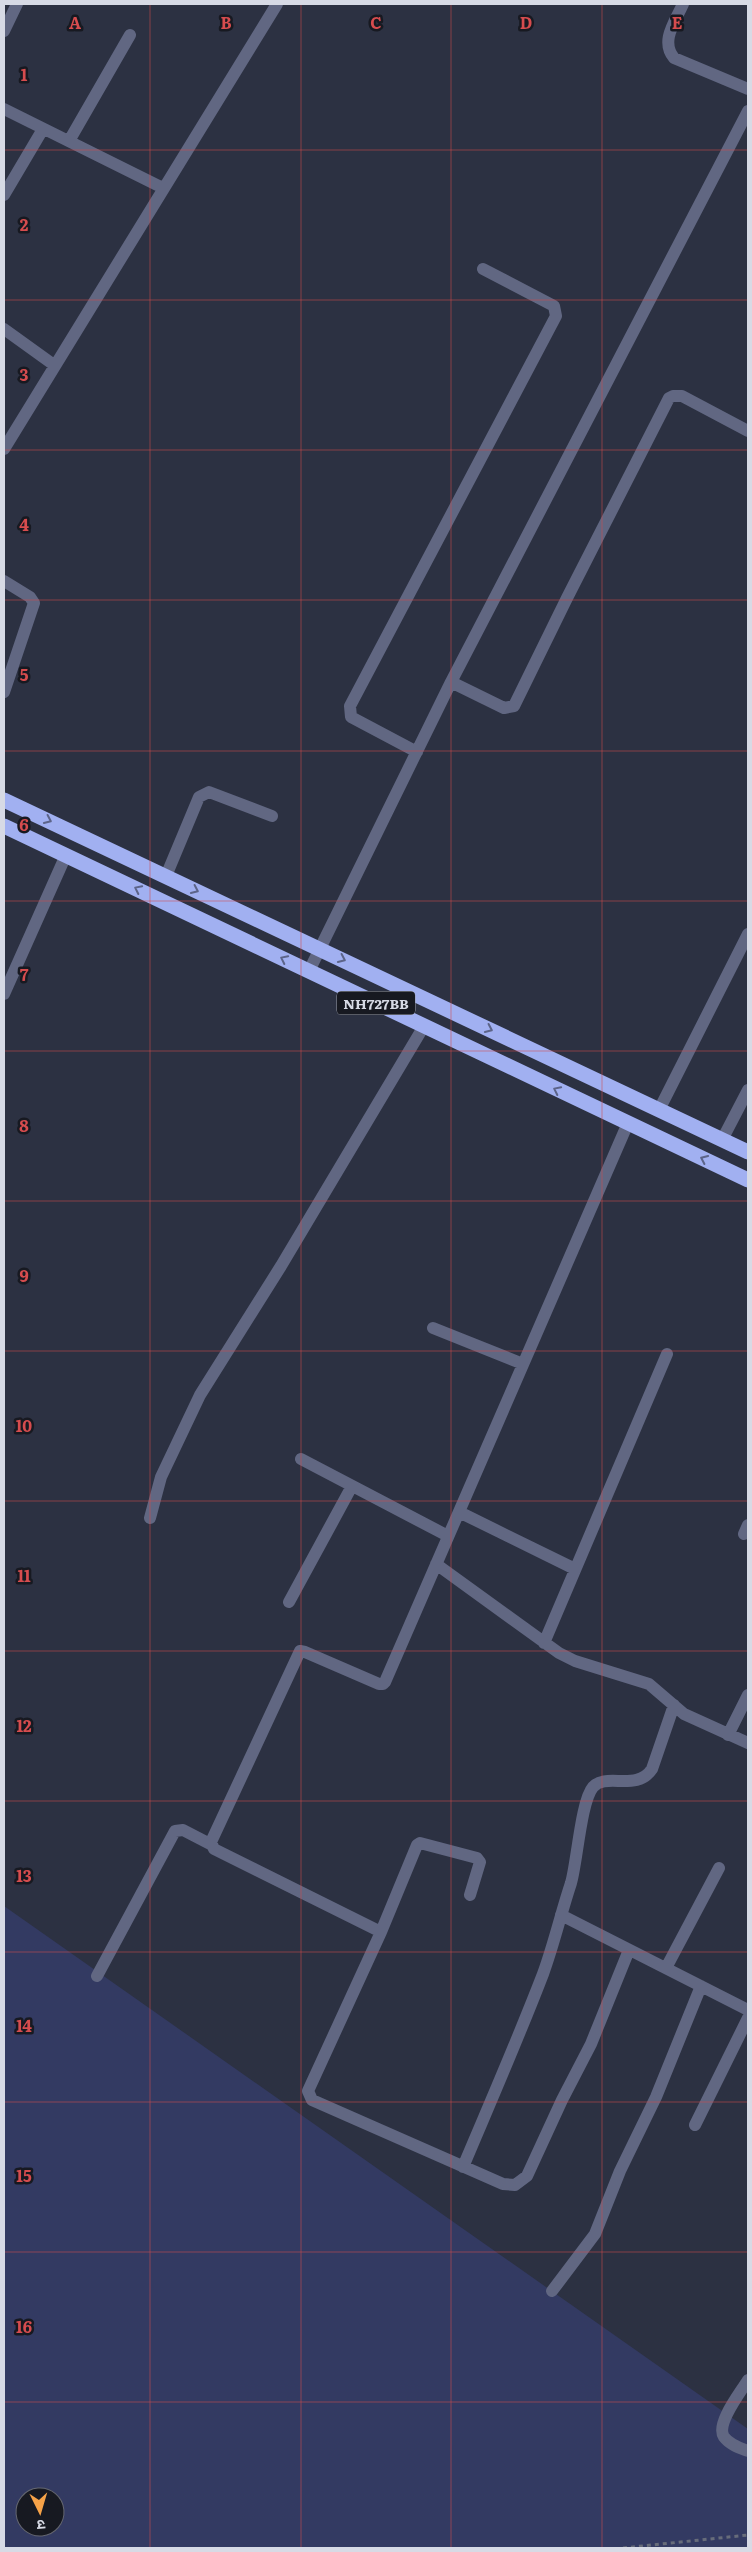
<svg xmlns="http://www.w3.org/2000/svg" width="752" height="2552" viewBox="0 0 752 2552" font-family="Literata,'Noto Sans Devanagari',serif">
	<rect width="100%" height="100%" fill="#2c3142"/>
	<path fill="#333a62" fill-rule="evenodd" d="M4 1906 748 2429V2548H4ZM25 2497H55V2527H25Z"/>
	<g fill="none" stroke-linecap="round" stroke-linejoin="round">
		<path stroke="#676c7a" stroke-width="3" stroke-dasharray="4 4" stroke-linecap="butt" d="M623 2548 748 2535"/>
		<path stroke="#616782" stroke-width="12" d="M683 4C675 22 660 41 674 58L748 89
			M4 31 17 4
			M4 109 163 188
			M69 141 130 35
			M4 195 43 129
			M4 329 54 365
			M4 449 277 4
			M4 581 30 597 34 603 4 692
			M451 682 504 708 514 706 567 598 669 398 673 396H682L748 431
			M417 752 351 717 350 706 556 316 554 306 483 269
			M166 876 199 797 209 792 272 816
			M309 971 451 682 748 111
			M4 994 66 855
			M659 1110 748 934
			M722 1140 748 1090
			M433 1328 523 1364
			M301 1459 448 1536
			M459 1512 575 1569
			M150 1518 161 1477 200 1395 281 1266 424 1026
			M744 1534 748 1525
			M436 1564 559 1653 575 1661 649 1684 684 1714 748 1743
			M289 1602 352 1486
			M544 1643 667 1354
			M728 1735 748 1695
			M470 1895 480 1862 477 1858 420 1843 417 1845 381 1932 214 1849 211 1842 300 1651 305 1652 379 1684H383L385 1682 628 1123
			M561 1915 748 2010
			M381 1932 308 2091 312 2100 503 2184 515 2185 527 2176 562 2100 591 2044 629 1950
			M666 1968 719 1868
			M97 1976 175 1831 183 1830 212 1845
			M695 2125 748 2018
			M463 2167C490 2103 518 2039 543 1974 554 1944 561 1913 571 1883 577 1863 581 1801 593 1787 606 1772 637 1792 652 1769L674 1705
			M552 2291 595 2234 620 2171 656 2097 701 1986
			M748 2380C741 2392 715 2424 724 2437 730 2445 740 2448 748 2451"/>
		<path stroke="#a1b0f1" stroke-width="15" d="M4 800 748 1152
			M4 826 748 1180"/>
	</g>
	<defs><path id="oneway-chevron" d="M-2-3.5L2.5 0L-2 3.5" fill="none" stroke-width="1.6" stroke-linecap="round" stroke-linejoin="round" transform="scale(1.25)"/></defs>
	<g stroke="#5c6489">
		<use href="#oneway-chevron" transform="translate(48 820) rotate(25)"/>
		<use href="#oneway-chevron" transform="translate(138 889) rotate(-154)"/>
		<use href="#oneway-chevron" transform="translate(195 890) rotate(25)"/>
		<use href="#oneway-chevron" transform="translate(284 959) rotate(-154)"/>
		<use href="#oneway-chevron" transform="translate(342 959) rotate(25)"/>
		<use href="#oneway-chevron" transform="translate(489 1029) rotate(25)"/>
		<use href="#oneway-chevron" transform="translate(557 1090) rotate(-154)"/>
		<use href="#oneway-chevron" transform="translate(704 1159) rotate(-155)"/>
	</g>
	<path fill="none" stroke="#d64c4e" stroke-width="1" stroke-opacity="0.55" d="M150 4V2548M301 4V2548M451 4V2548M602 4V2548M4 150H748M4 300H748M4 450H748M4 600H748M4 751H748M4 901H748M4 1051H748M4 1201H748M4 1351H748M4 1501H748M4 1651H748M4 1801H748M4 1952H748M4 2102H748M4 2252H748M4 2402H748"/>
	<g text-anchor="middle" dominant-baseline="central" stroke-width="5" stroke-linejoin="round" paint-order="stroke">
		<rect fill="#171921" stroke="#9da0aa" stroke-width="1" x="337" y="991.5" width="78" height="23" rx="4"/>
		<g font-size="14" font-weight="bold" fill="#d7dae5">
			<text x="376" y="1003">NH727BB</text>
		</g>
	</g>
	<g font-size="16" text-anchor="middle" font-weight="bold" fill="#d64c4e" stroke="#171921" stroke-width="5" stroke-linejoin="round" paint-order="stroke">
		<text x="75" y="29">A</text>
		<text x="226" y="29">B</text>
		<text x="376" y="29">C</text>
		<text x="526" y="29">D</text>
		<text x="677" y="29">E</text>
		<text x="24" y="81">1</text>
		<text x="24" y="231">2</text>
		<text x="24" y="381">3</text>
		<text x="24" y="531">4</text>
		<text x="24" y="681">5</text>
		<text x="24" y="831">6</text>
		<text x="24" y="981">7</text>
		<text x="24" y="1132">8</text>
		<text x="24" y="1282">9</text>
		<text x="24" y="1432">10</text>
		<text x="24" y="1582">11</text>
		<text x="24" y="1732">12</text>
		<text x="24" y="1882">13</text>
		<text x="24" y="2032">14</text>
		<text x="24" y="2182">15</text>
		<text x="24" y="2333">16</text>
	</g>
	<rect width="752" height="2552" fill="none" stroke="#d7dae5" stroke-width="10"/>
	<g transform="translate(40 2512) rotate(175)"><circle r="24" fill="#171921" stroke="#64666f"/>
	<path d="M0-4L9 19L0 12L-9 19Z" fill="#f6a248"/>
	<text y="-8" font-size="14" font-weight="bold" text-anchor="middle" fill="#d7dae5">उ</text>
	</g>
</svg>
